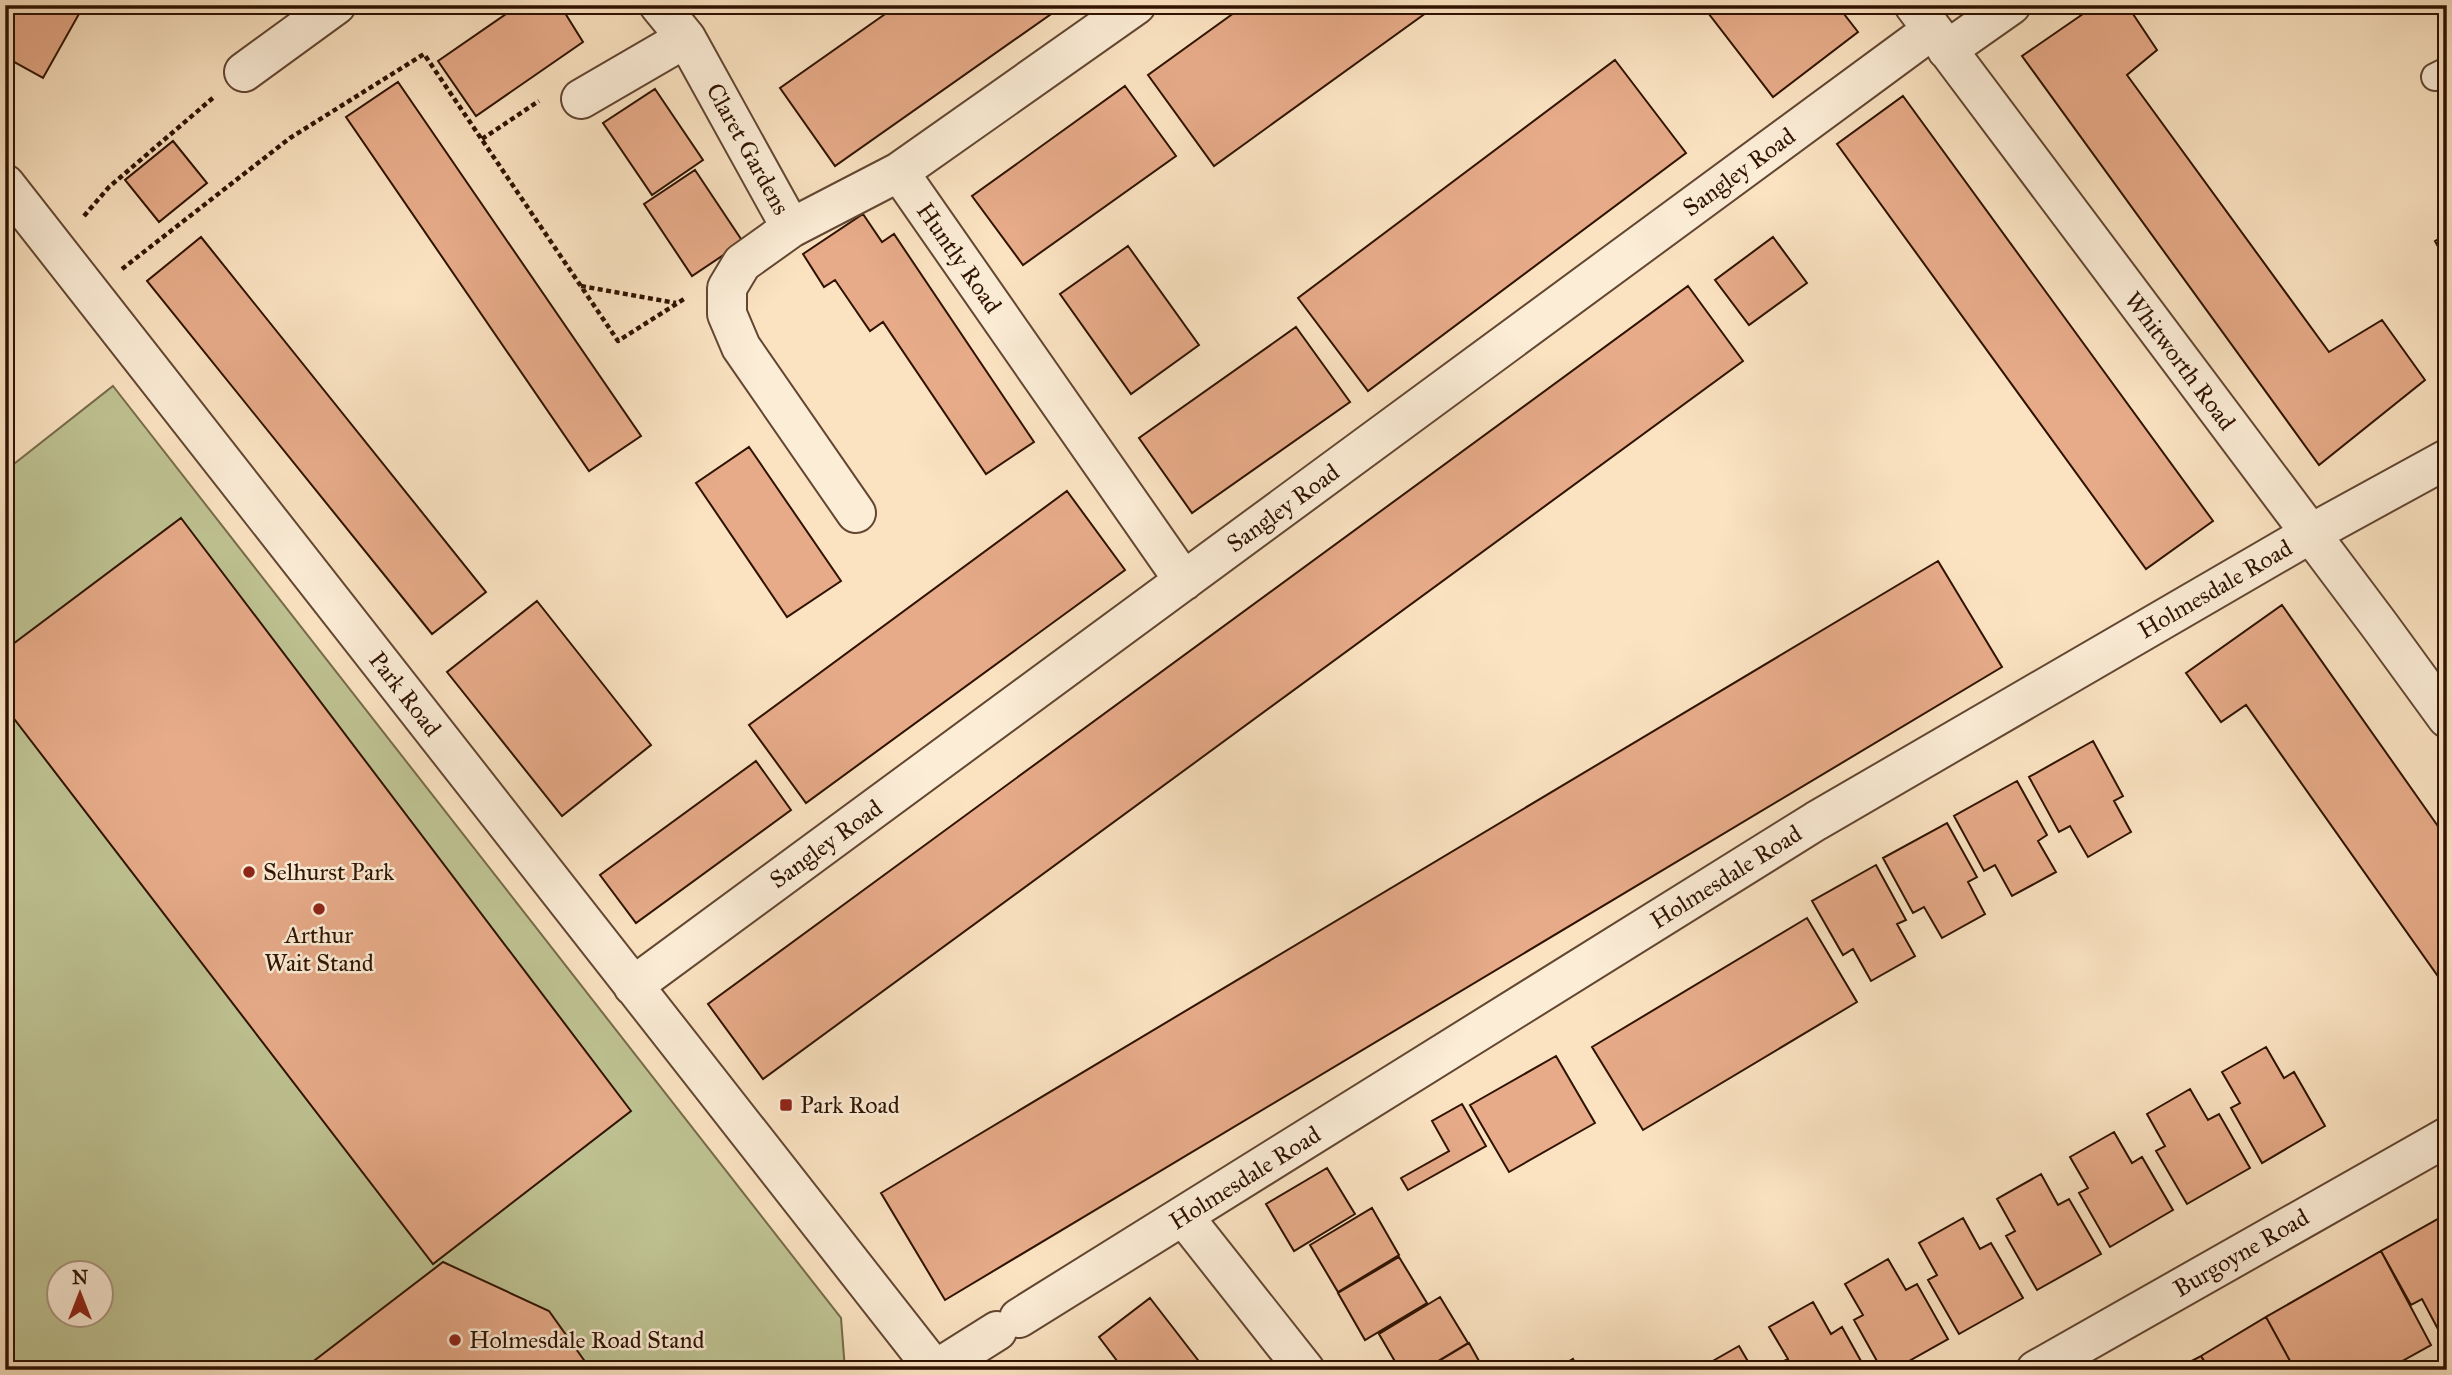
<svg xmlns="http://www.w3.org/2000/svg" width="2452" height="1375" viewBox="0 0 2452 1375" font-family="'IM FELL Great Primer',serif">
	<rect width="100%" height="100%" fill="#fbe3c2"/>
	<filter id="stains"><feTurbulence type="fractalNoise" baseFrequency=".00286" numOctaves="4"/><feColorMatrix values="0 0 0 0 .2 0 0 0 0 .09 0 0 0 0 .02 0 0 0 .5 -.17"/></filter>
	<radialGradient id="worn" r=".72"><stop offset=".6" stop-color="#630" stop-opacity="0"/><stop offset="1" stop-color="#630" stop-opacity=".3"/></radialGradient>
	<path fill="#bfc393" stroke="#776a4a" stroke-width="2" fill-rule="evenodd" d="M113 386 841 1318 845 1370H5V471ZM60 1274H102V1316H60Z"/>
	<path fill="#e7ab89" stroke="#2f1201" stroke-width="2" d="M5 5H84L43 78 5 57Z
		M519 5H560L583 42 476 116 438 61Z
		M898 5H1064L835 166 780 88Z
		M1245 5H1437L1214 166 1148 75Z
		M1702 5H1837L1858 32 1773 97Z
		M2096 5H2127L2157 50 2127 75 2329 352 2382 320 2425 380 2319 465 2022 56Z
		M1615 60 1686 153 1368 391 1298 298Z
		M398 82 641 436 589 471 346 117Z
		M1125 86 1176 156 1023 265 972 196Z
		M655 89 703 160 652 195 603 123Z
		M1903 96 2213 521 2146 569 1837 144Z
		M173 141 207 183 159 222 125 180Z
		M695 170 743 242 692 276 644 204Z
		M863 214 882 242 894 234 1034 442 986 474 883 322 870 331 835 280 824 287 803 254Z
		M2447 234V263L2435 241Z
		M201 237 486 592 432 634 147 281Z
		M1773 237 1807 283 1749 325 1715 280Z
		M1128 246 1199 345 1131 394 1060 294Z
		M1688 286 1743 361 763 1079 708 1004Z
		M1296 327 1350 402 1192 513 1139 438Z
		M749 447 841 581 787 617 696 483Z
		M1067 491 1125 570 806 803 749 725Z
		M181 518 631 1111 433 1264 5 707V650Z
		M1938 561 2002 667 945 1300 881 1193Z
		M537 601 651 745 562 816 447 672Z
		M2282 605 2447 839V989L2246 705 2221 722 2186 673Z
		M2093 741 2123 796 2114 801 2131 832 2088 857 2070 826 2059 832 2029 777Z
		M756 761 791 810 636 923 600 875Z
		M2017 781 2047 835 2038 841 2056 872 2012 896 1995 865 1984 871 1954 816Z
		M1947 823 1977 877 1968 882 1985 914 1942 938 1924 907 1913 913 1883 858Z
		M1876 865 1906 920 1897 924 1915 956 1871 981 1853 949 1843 955 1812 901Z
		M1807 918 1857 1002 1643 1130 1592 1047Z
		M2266 1047 2284 1078 2294 1072 2325 1126 2262 1163 2231 1108 2240 1103 2222 1072Z
		M1556 1056 1595 1123 1509 1172 1470 1105Z
		M2190 1089 2208 1120 2219 1114 2250 1168 2187 1204 2156 1151 2165 1146 2147 1114Z
		M1462 1104 1486 1146 1408 1190 1401 1178 1449 1151 1432 1121Z
		M2114 1132 2132 1163 2142 1157 2173 1210 2110 1247 2079 1193 2088 1188 2070 1157Z
		M1327 1168 1355 1214 1294 1251 1266 1204Z
		M2041 1174 2058 1205 2069 1199 2101 1254 2037 1290 2006 1236 2015 1231 1997 1199Z
		M1372 1208 1399 1255 1338 1292 1310 1245Z
		M2445 1215 2447 1219V1326L2439 1331 2422 1299 2411 1305 2381 1251Z
		M1963 1218 1980 1249 1991 1243 2023 1298 1959 1334 1928 1280 1937 1275 1919 1243Z
		M2381 1251 2431 1345 2386 1370H2295L2266 1317Z
		M1399 1257 1427 1303 1365 1340 1338 1293Z
		M1888 1259 1906 1290 1917 1284 1948 1339 1893 1370H1882L1854 1320 1863 1315 1845 1284Z
		M443 1262 549 1311 591 1370H302Z
		M1440 1297 1468 1343 1423 1370H1400L1379 1334Z
		M1150 1298 1201 1364 1192 1370H1124L1099 1337Z
		M1813 1302 1831 1334 1842 1327 1866 1370H1782L1778 1364 1788 1359 1769 1327Z
		M2266 1317 2295 1370H2210L2201 1356Z
		M1469 1343 1484 1370H1424Z
		M1739 1346 1753 1370H1697Z
		M2201 1356 2209 1370H2174Z
		M1573 1359 1579 1370H1554Z"/>
	<g fill="none" stroke-linecap="round" stroke-linejoin="round">
		<g stroke="#624631" stroke-width="30">
			<path id="service" d="M2435 77 2447 71"/>
		</g>
		<g stroke="#624631" stroke-width="42">
			<path id="minor" d="M659 5 686 38 791 228 899 172
				M1136 5 899 172 1184 581
				M1914 5 2380 626 2447 718
				M1947 50 2011 5
				M244 72 336 5
				M581 99 686 38
				M5 184 935 1370
				M791 228 742 263 727 288V314L741 347 856 513
				M633 986 1932 30
				M1184 1217 1305 1370
				M1019 1318 1816 821 2310 534 2447 459
				M935 1370 997 1331
				M2036 1370 2447 1137"/>
		</g>
		<path stroke="#2f1201" stroke-width="4.5" stroke-dasharray="5 3.5" stroke-linecap="butt" d="M482 139 539 101
			M84 216 109 187 214 97
			M122 269 290 138 424 54 618 341 684 299
			M581 286 676 303"/>
		<use href="#service" stroke="#fcedd7" stroke-width="26"/>
		<use href="#minor" stroke="#fcedd7" stroke-width="38"/>
	</g>
	<g fill="#8f2418" stroke="#fcedd7" stroke-width="2.5">
		<circle cx="249" cy="872" r="7"/>
		<circle cx="319" cy="909" r="7"/>
		<rect x="779" y="1098" width="14" height="14" rx="3.5"/>
		<circle cx="455" cy="1340" r="7"/>
	</g>
	<g text-anchor="middle" dominant-baseline="central" stroke-width="5" stroke-linejoin="round" paint-order="stroke">
		<g font-size="24" fill="#2f1201" stroke="#fcedd7">
			<text transform="translate(748 149) rotate(61)">Claret Gardens</text>
			<text transform="translate(1739 172) rotate(-36)">Sangley Road</text>
			<text transform="translate(959 258) rotate(55)">Huntly Road</text>
			<text transform="translate(2180 361) rotate(53)">Whitworth Road</text>
			<text transform="translate(1283 508) rotate(-36)">Sangley Road</text>
			<text transform="translate(2215 589) rotate(-30)">Holmesdale Road</text>
			<text transform="translate(405 694) rotate(52)">Park Road</text>
			<text transform="translate(826 844) rotate(-36)">Sangley Road</text>
			<text transform="translate(1726 877) rotate(-32)">Holmesdale Road</text>
			<text transform="translate(1245 1178) rotate(-32)">Holmesdale Road</text>
			<text transform="translate(2241 1253) rotate(-30)">Burgoyne Road</text>
		</g>
		<g font-size="24" fill="#2f1201" stroke="#fcedd7" text-anchor="start">
			<text x="263" y="872">Selhurst Park</text>
			<text x="319" y="935" text-anchor="middle">Arthur<tspan x="319" dy="28">Wait Stand</tspan></text>
			<text x="800" y="1105">Park Road</text>
			<text x="469" y="1340">Holmesdale Road Stand</text>
		</g>
	</g>
	<rect width="2452" height="1375" fill="none" stroke="#fbe3c2" stroke-width="28"/>
	<rect x="7" y="7" width="2438" height="1361" fill="none" stroke="#2f1201" stroke-width="3.5"/>
	<rect x="14" y="14" width="2424" height="1347" fill="none" stroke="#2f1201" stroke-width="2"/>
	<g transform="translate(80 1294)"><circle r="33" fill="#fcedd7" stroke="#aa9581" stroke-width="2"/>
	<path d="M0-5L12 26L0 18L-12 26Z" fill="#8f2418"/>
	<text y="-10" font-size="19" font-weight="bold" text-anchor="middle" fill="#2f1201">N</text>
	</g>
	<rect width="100%" height="100%" filter="url(#stains)"/>
	<rect width="100%" height="100%" fill="url(#worn)"/>
</svg>
